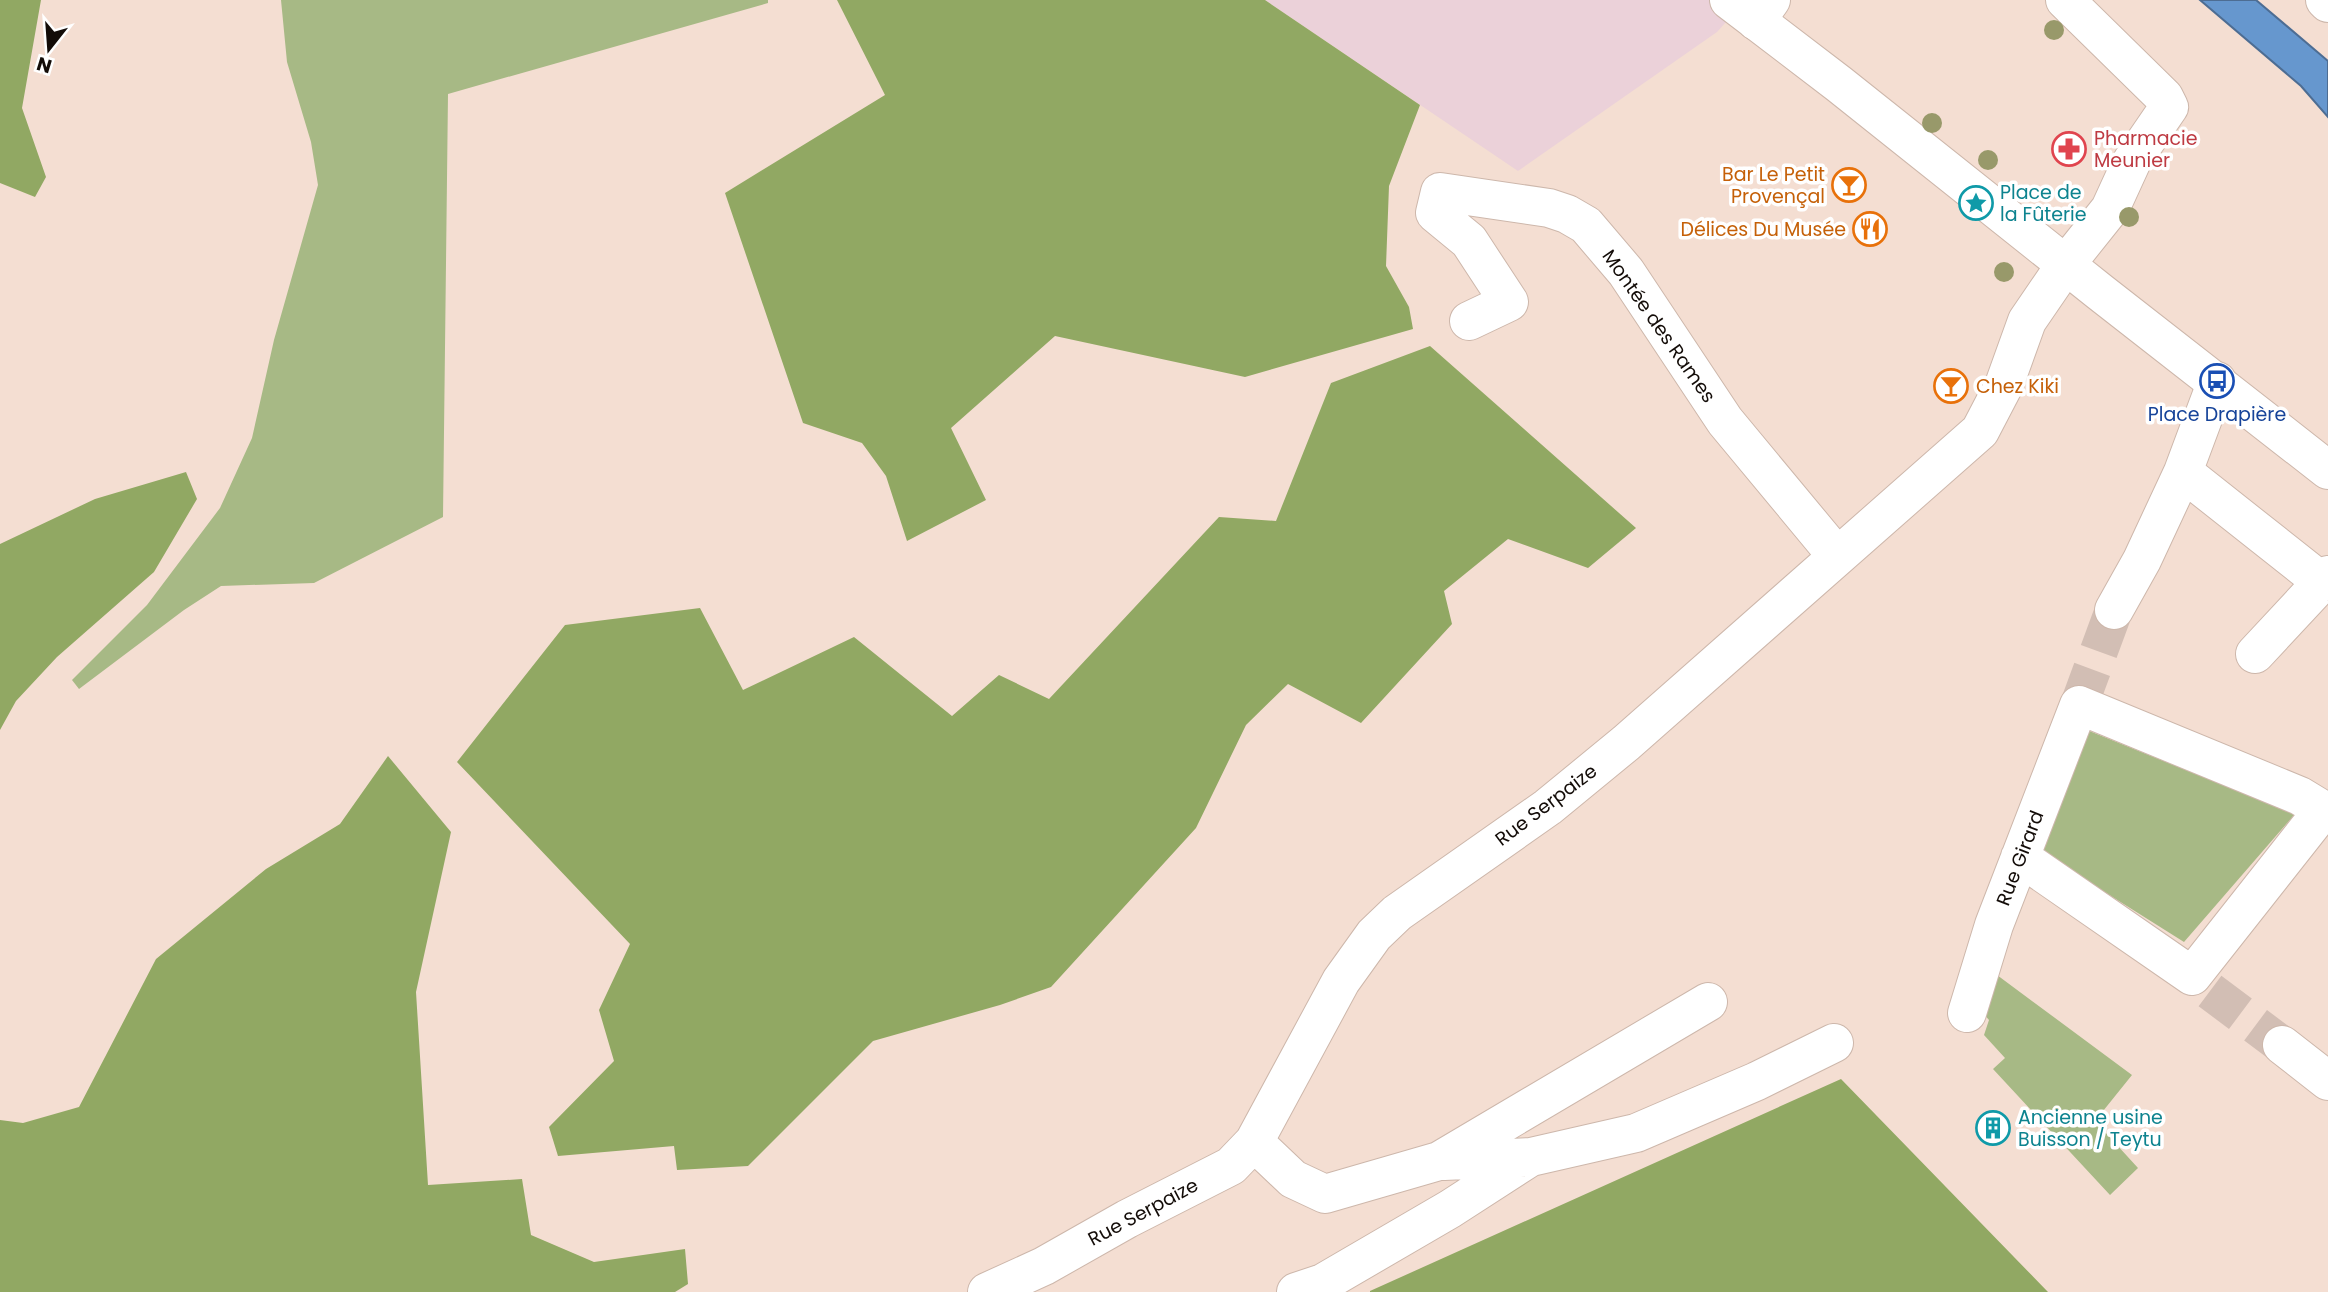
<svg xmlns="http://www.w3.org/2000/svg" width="2328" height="1292" viewBox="0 0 2328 1292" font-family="Poppins,sans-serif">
	<rect width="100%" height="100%" fill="#f4ded2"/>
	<path fill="#ebd1d9" d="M1265 0H1746L1717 32 1518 171Z"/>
	<path fill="#a7b985" d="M281 0H768V3L448 94 443 517 314 583 221 586 184 610 79 689 72 680 147 605 220 508 252 438 274 340 318 185 311 142 287 62Z
		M2082 728 2295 814 2184 942 2041 852Z
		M1997 975 2132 1075 2095 1121 2138 1168 2110 1195 1993 1069 2005 1058 1984 1035 1989 1020 1974 1003Z"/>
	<path fill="#91a863" d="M0 0H41L22 108 46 177 35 197 0 183Z
		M837 0H1265L1420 105 1389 186 1386 266 1409 307 1413 329 1245 377 1055 336 951 428 986 500 907 541 886 476 862 443 803 423 725 193 885 95Z
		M1430 346 1636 528 1588 568 1508 539 1444 591 1452 624 1361 723 1288 684 1246 725 1196 828 1051 987 1000 1005 873 1041 748 1166 677 1170 674 1146 558 1156 549 1127 614 1061 599 1010 630 944 457 762 565 625 700 608 743 690 854 637 952 716 999 675 1049 699 1219 517 1276 521 1331 383Z
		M186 472 197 499 154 572 57 657 16 701 0 730V544L95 499Z
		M388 756 451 832 416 992 428 1185 522 1179 531 1235 594 1262 685 1249 688 1284 675 1292H0V1120L23 1123 79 1107 156 959 266 869 340 824Z
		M1841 1079 2048 1292H1370V1291Z"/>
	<path fill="#6697ce" stroke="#4d6d93" stroke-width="2" d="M2200 0H2256L2328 61V117L2301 86Z"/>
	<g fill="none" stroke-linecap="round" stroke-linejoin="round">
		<path stroke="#d2beb4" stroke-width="38" stroke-dasharray="38 19" stroke-linecap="butt" d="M2079 705 2114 610
			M2210 991 2282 1045"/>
		<g stroke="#cdb7ab" stroke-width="40">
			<path id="minor" d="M1756 21 1771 0
				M1469 321 1509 302 1469 241 1435 213 1440 192 1549 208 1567 214 1586 225 1626 272 1725 421 1837 556
				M2217 381 2183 472 2322 582 2328 575
				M2114 610 2142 560 2183 472
				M2255 654 2322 582
				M1967 1013 1994 925 2079 705 2300 796 2323 810 2192 976 2020 857
				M2282 1045 2328 1081
				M1254 1142 1293 1179 1325 1194 1439 1161 1708 1002
				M1444 1161 1531 1157 1636 1133 1757 1081 1834 1043
				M987 1292 1044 1266 1127 1219 1231 1166 1254 1142 1341 981 1374 935 1397 913 1548 807 1626 743 1980 431 2004 385 2027 321 2066 264 2110 209 2132 161 2169 107 2164 97 2065 0
				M1296 1292 1323 1283 1450 1209 1529 1158"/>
		</g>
		<g stroke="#cdb7ab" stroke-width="40">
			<path id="major" d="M1729 0 1839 84 2100 292 2328 470
				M2325 0 2328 3"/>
		</g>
		<use href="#minor" stroke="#fff" stroke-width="38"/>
		<use href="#major" stroke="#fff" stroke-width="38"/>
	</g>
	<g fill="#98996a">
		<circle cx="2054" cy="30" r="10"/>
		<circle cx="1932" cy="123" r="10"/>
		<circle cx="1988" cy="160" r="10"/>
		<circle cx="2129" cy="217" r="10"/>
		<circle cx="2004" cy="272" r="10"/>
	</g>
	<defs>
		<g id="pharmacy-ring" transform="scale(1.75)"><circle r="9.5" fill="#fff" stroke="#e0444e" stroke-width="1.5"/><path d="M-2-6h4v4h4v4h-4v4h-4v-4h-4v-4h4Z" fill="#e0444e"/></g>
		<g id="bar-ring" transform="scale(1.75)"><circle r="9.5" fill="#fff" stroke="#e8710a" stroke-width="1.5"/><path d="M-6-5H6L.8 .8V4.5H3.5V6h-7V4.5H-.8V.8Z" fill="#e8710a"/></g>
		<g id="sight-ring" transform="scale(1.75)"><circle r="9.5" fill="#fff" stroke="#0f9aa8" stroke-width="1.5"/><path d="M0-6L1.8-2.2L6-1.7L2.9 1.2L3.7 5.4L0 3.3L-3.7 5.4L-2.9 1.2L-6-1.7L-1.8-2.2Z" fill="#0f9aa8"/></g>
		<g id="restaurant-ring" transform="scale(1.75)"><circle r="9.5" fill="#fff" stroke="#e8710a" stroke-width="1.5"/><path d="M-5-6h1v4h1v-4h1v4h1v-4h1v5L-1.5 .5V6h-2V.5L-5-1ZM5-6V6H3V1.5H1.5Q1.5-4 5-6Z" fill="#e8710a"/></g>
		<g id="bus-ring" transform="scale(1.75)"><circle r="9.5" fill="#fff" stroke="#1a4fb4" stroke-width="1.5"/><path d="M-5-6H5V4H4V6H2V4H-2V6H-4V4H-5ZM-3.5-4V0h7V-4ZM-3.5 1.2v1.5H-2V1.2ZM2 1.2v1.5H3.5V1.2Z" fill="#1a4fb4"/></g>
		<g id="building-ring" transform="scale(1.75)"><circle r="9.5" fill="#fff" stroke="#0f9aa8" stroke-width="1.5"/><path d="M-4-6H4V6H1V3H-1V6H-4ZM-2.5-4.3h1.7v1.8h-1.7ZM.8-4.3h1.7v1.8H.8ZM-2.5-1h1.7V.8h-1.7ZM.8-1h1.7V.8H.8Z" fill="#0f9aa8"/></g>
	</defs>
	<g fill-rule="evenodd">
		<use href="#pharmacy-ring" x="2069" y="149"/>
		<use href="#bar-ring" x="1849" y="185"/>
		<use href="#sight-ring" x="1976" y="203"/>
		<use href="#restaurant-ring" x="1870" y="229"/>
		<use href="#bus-ring" x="2217" y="381"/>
		<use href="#bar-ring" x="1951" y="386"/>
		<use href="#building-ring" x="1993" y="1128"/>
	</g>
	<g text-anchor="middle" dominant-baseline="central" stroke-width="7" stroke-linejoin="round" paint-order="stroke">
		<g font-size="19" fill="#be3a42" stroke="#fff" text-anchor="start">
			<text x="2094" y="138">Pharmacie<tspan x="2094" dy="22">Meunier</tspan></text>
		</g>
		<g font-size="19" fill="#c56008" stroke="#fff" text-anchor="end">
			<text x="1825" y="174">Bar Le Petit<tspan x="1825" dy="22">Provençal</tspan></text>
			<text x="1846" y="229">Délices Du Musée</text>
			<text x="1976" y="386" text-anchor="start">Chez Kiki</text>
		</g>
		<g font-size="19" fill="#0d838f" stroke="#fff" text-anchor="start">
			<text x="2000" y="192">Place de<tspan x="2000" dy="22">la Fûterie</tspan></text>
			<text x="2018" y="1117">Ancienne usine<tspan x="2018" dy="22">Buisson / Teytu</tspan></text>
		</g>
		<g font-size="19" fill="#130c08" stroke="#fff">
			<text transform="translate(1659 326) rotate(55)">Montée des Rames</text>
			<text transform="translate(1546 805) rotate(-37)">Rue Serpaize</text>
			<text transform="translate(2020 858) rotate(-69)">Rue Girard</text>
			<text transform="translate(1143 1212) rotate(-28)">Rue Serpaize</text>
		</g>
		<g font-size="19" fill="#164399" stroke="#fff">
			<text x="2217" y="414">Place Drapière</text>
		</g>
	</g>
	<g transform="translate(49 49) rotate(197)" stroke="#ffffff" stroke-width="5" paint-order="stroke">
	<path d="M0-5L12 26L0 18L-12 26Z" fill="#130c08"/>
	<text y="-10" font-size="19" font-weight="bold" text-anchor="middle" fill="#130c08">N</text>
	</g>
</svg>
